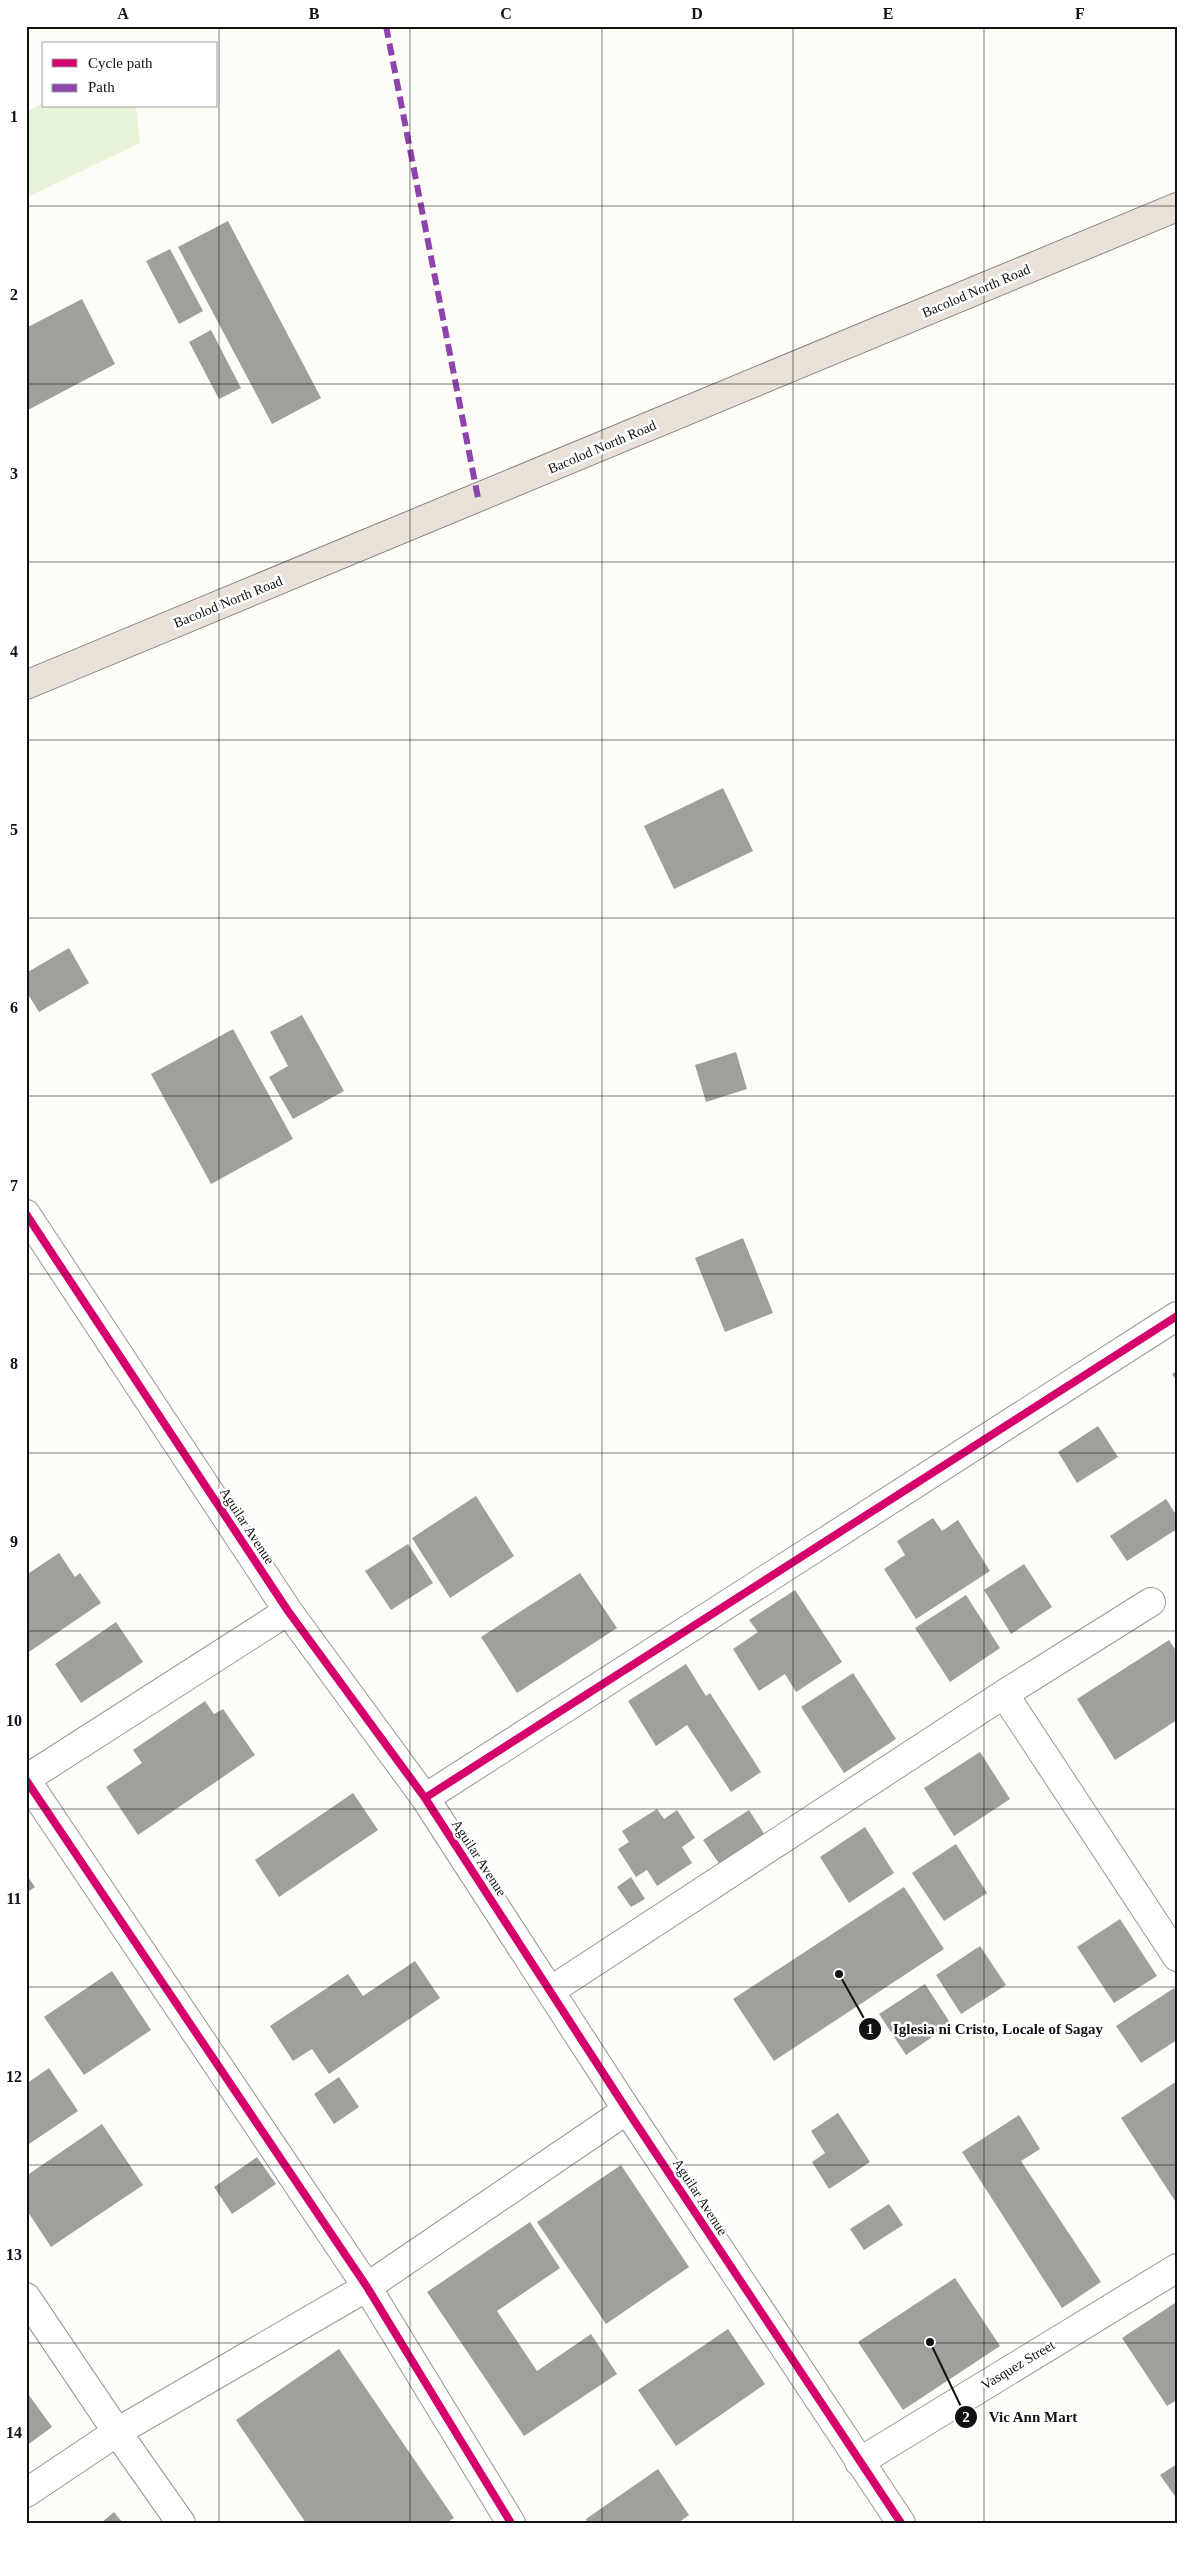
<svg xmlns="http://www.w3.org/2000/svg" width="1203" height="2549" viewBox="0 0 1203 2549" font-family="'Times New Roman',serif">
	<rect width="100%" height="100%" fill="#fdfcf7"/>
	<path fill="#e7f3d7" d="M44 103V106H136L140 143 26 198V112Z"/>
	<path fill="#a19f9c" d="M228 221 321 398 272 424 178 247Z
		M170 249 203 311 179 324 146 261Z
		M82 299 115 364 28 410 26 328Z
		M211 330 241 388 219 399 189 342Z
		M723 788 753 851 674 889 644 826Z
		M69 948 89 983 39 1012 26 991V973Z
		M302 1015 344 1091 293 1119 269 1077 288 1066 270 1032Z
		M233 1029 293 1139 211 1184 151 1074Z
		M736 1052 747 1089 706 1102 695 1065Z
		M743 1238 773 1313 725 1332 695 1258Z
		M1177 1371V1381L1172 1374Z
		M1098 1426 1118 1457 1077 1483 1058 1452Z
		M476 1496 514 1556 450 1598 412 1538Z
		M1166 1499 1177 1516V1529L1127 1561 1110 1536Z
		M933 1518 942 1531 958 1520 990 1571 916 1619 884 1569 905 1555 897 1541Z
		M408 1544 433 1583 391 1610 365 1571Z
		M59 1553 75 1577 80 1573 101 1603 26 1654V1575Z
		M1024 1564 1052 1607 1011 1634 984 1590Z
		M580 1573 617 1628 517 1693 481 1637Z
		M795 1590 842 1662 796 1692 785 1674 759 1691 733 1649 758 1632 749 1620Z
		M966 1595 1000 1648 950 1682 915 1628Z
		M116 1622 143 1662 81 1703 55 1664Z
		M1169 1640 1177 1652V1720L1115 1760 1077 1699Z
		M686 1664 706 1696 710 1693 761 1772 731 1792 687 1725 656 1746 628 1701Z
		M853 1673 896 1739 844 1773 801 1707Z
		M205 1701 214 1714 223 1709 255 1755 138 1835 106 1787 142 1763 133 1750Z
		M980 1752 1010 1799 954 1836 924 1788Z
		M353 1793 378 1830 279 1897 255 1860Z
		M657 1809 664 1819 677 1810 695 1838 682 1847 692 1863 657 1886 647 1870 636 1877 618 1849 629 1842 622 1831Z
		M749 1810 765 1835 720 1865 703 1840Z
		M865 1827 894 1873 849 1903 820 1857Z
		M956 1844 987 1893 944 1921 912 1873Z
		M26 1874 35 1887 26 1893Z
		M631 1877 645 1899 631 1907 617 1887Z
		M904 1887 944 1949 774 2061 733 1999Z
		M1120 1919 1157 1976 1114 2003 1077 1947Z
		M980 1946 1006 1985 961 2014 936 1975Z
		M415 1961 440 1998 329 2074 312 2049 293 2061 270 2026 348 1974 363 1996Z
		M112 1971 151 2030 84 2075 44 2017Z
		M925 1984 951 2024 906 2055 879 2014Z
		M1174 1988 1177 1992V2040L1141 2063 1116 2026Z
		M49 2068 78 2111 26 2146V2084Z
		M339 2077 359 2107 334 2124 314 2094Z
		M1177 2081V2204L1121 2118Z
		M838 2113 870 2162 829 2189 812 2162 825 2153 811 2131Z
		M1019 2115 1040 2149 1021 2161 1101 2282 1062 2308 962 2152Z
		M102 2124 143 2185 51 2247 26 2209V2176Z
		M257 2157 276 2184 232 2214 214 2187Z
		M621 2165 689 2267 606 2324 537 2222Z
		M889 2204 903 2225 864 2250 850 2229Z
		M530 2222 560 2268 497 2311 537 2371 591 2334 617 2374 524 2436 427 2292Z
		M955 2278 1000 2346 903 2410 858 2342Z
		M1175 2303 1177 2306V2400L1167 2406 1122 2338Z
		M728 2329 765 2384 676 2446 638 2390Z
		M339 2349 454 2518 446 2523H306L236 2420Z
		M26 2391 52 2427 26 2446Z
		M1177 2464V2499L1160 2475Z
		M658 2469 689 2515 678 2523H588L586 2519Z
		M114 2512 123 2523H101Z"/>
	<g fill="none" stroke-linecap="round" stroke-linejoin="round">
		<g stroke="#979795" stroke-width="30">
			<path id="minor" d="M26 1214 288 1611 425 1798 627 2110 901 2523
				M1004 1694 1177 1957
				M26 1779 288 1611
				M26 1780 367 2287 511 2523
				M425 1798 1177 1316
				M550 1991 1004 1694 1151 1602
				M26 2297 117 2432 181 2523
				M859 2462 1177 2268
				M26 2493 117 2432 367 2287 627 2110"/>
		</g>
		<g stroke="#858482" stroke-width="30">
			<path id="highway" d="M26 685 1177 207"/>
		</g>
		<use href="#minor" stroke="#fffffe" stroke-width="28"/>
		<use href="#highway" stroke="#eae1d8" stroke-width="28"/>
		<path stroke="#8e44ad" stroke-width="6" stroke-dasharray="12 6" stroke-linecap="butt" d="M386 26 478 498"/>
		<g stroke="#fff" stroke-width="11">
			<path id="cycleway" d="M26 1214 288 1611 425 1798 627 2110 901 2523
				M26 1780 367 2287 511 2523
				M425 1798 1177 1316"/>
		</g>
		<use href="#cycleway" stroke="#d6006c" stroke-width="8"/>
	</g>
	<path fill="none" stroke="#111" stroke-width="1" stroke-opacity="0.55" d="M219 26V2523M410 26V2523M602 26V2523M793 26V2523M984 26V2523M26 206H1177M26 384H1177M26 562H1177M26 740H1177M26 918H1177M26 1096H1177M26 1274H1177M26 1453H1177M26 1631H1177M26 1809H1177M26 1987H1177M26 2165H1177M26 2343H1177"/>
	<g text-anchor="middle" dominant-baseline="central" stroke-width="5" stroke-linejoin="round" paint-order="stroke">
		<g font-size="14" fill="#111" stroke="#fff">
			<text transform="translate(976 291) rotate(-23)">Bacolod North Road</text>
			<text transform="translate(602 447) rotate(-23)">Bacolod North Road</text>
			<text transform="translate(228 602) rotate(-22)">Bacolod North Road</text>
			<text transform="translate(247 1526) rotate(57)">Aguilar Avenue</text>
			<text transform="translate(479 1858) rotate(57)">Aguilar Avenue</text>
			<text transform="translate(700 2197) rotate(57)">Aguilar Avenue</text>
			<text transform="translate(1018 2365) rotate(-31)">Vasquez Street</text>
		</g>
	</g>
	<path fill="none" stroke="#111" stroke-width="2" d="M839 1974L870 2029M930 2342L966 2417"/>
	<g fill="#111" stroke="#fff" stroke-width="2">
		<circle cx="839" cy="1974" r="5"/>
		<circle cx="930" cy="2342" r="5"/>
		<circle cx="870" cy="2029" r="12"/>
		<circle cx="966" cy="2417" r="12"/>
	</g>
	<g font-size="15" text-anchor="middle" font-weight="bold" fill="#fff">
		<text x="870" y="2034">1</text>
		<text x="966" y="2422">2</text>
	</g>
	<g font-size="15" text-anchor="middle" font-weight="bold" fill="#111" stroke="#fff" stroke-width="5" stroke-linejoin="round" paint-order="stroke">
		<text x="998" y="2034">Iglesia ni Cristo, Locale of Sagay</text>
		<text x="1033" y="2422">Vic Ann Mart</text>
	</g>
	<rect width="1203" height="2549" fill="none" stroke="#ffffff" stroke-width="55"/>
	<rect x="42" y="42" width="175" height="65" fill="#ffffff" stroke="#a0a0a0"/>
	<rect x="52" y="59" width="25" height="8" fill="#d6006c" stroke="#a0a0a0"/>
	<text x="88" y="68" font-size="15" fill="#111111">Cycle path</text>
	<rect x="52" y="84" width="25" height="8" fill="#8e44ad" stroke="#a0a0a0"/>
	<text x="88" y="92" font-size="15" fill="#111111">Path</text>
	<rect x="28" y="28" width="1148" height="2494" fill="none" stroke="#111" stroke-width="2"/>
	<g font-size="16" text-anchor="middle" font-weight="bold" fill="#111">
		<text x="123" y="19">A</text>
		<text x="314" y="19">B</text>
		<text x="506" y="19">C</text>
		<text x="697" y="19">D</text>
		<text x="888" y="19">E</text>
		<text x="1080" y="19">F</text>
		<text x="14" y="122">1</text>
		<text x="14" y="300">2</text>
		<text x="14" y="479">3</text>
		<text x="14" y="657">4</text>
		<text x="14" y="835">5</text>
		<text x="14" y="1013">6</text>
		<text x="14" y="1191">7</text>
		<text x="14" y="1369">8</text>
		<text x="14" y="1547">9</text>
		<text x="14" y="1726">10</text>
		<text x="14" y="1904">11</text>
		<text x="14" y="2082">12</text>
		<text x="14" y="2260">13</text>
		<text x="14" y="2438">14</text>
	</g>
</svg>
